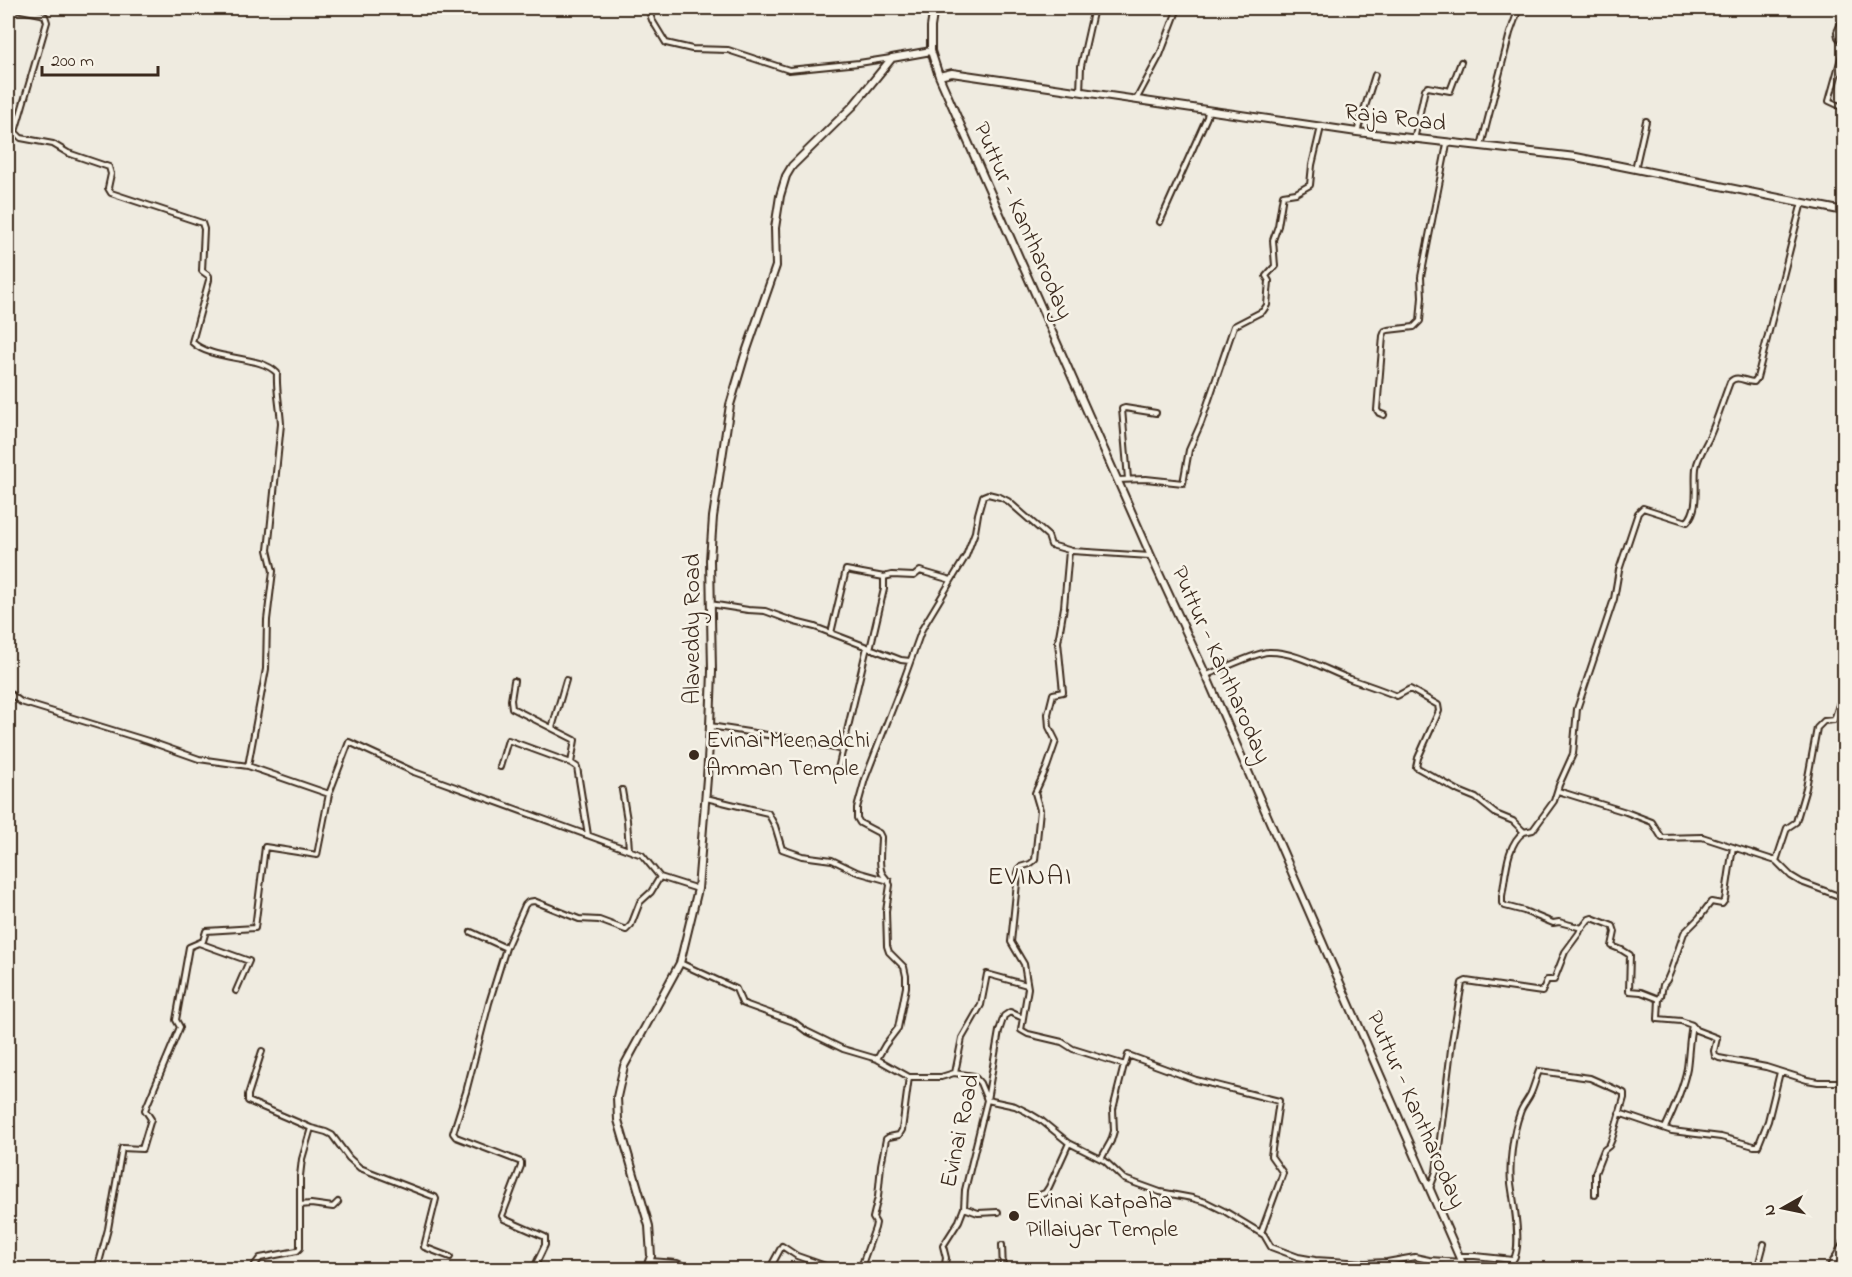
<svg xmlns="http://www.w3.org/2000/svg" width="1852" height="1277" viewBox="0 0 1852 1277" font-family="'Indie Flower',sans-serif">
	<rect width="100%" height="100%" fill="#efebe0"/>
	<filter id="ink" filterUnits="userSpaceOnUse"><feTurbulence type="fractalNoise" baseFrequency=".0167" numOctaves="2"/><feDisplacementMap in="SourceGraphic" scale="12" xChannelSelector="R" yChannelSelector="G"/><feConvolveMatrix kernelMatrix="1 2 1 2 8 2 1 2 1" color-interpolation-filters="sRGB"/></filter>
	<g filter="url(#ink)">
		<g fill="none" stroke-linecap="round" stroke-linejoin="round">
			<g stroke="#3b2a1e" stroke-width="8">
				<path id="street" d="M11 8 41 14 45 16 47 22 15 132 21 138 53 144 68 153 109 167 111 174 108 188 111 193 202 223 204 229 202 271 209 276V280L192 342C213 362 259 354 277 373 276 391 280 406 281 424L269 541 268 550 273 571 267 620 266 669 248 766
					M648 8 652 20 666 43 692 49 728 50 789 70 859 63 891 58
					M1844 16 1837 32 1838 37 1844 44
					M1844 47 1829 101 1844 108
					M1080 92 1081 66 1094 8
					M1136 100 1160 55 1178 8
					M1357 132 1375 75
					M1414 140 1425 89 1428 87 1450 91 1461 62
					M1481 146 1510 33 1519 8
					M1635 169 1646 121
					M1160 222 1207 117 1208 111
					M1384 415 1379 413 1377 410 1383 336 1385 331 1388 330 1414 327 1420 321 1422 297 1421 277 1447 144
					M1128 479 1122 409 1125 408 1156 413
					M1117 480 1146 479 1183 483 1189 450 1201 423 1234 326 1263 311 1267 305 1269 281 1266 276 1275 266 1273 240 1278 226 1283 195 1296 193 1310 185 1312 165 1321 127
					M1069 551 1064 607 1058 642 1063 692 1053 694 1048 714 1049 727 1056 741 1047 767 1035 793 1040 810 1035 860 1030 864 1020 867 1018 873 1011 942 1024 964 1028 988 1021 1030 1028 1034 1062 1042 1073 1049 1125 1065 1128 1055 1196 1080 1279 1101 1271 1156 1283 1173 1261 1233
					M710 604 748 610 765 611 795 622 815 627 901 660 910 661
					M831 633 846 570 884 577 892 575 914 576 920 571 951 580
					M870 649 884 589V578
					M1207 675C1219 670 1258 652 1268 652 1296 651 1327 671 1353 680 1368 685 1382 690 1397 696L1410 689 1438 705 1439 711 1418 758 1416 767 1459 791 1476 798 1496 814 1513 821 1524 832 1533 830 1554 801 1559 785 1573 754 1577 709 1614 599 1619 570 1638 513 1643 508 1687 522C1700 508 1694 485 1696 468 1698 457 1704 448 1709 438 1717 420 1723 400 1730 382 1737 374 1745 382 1754 382L1757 378 1802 202
					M514 681 511 700 512 708 575 740 571 763
					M8 692 21 702 148 741 199 759 248 766 329 794 349 742 414 772 642 855 660 877 698 889
					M710 726 799 740 843 750
					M552 728 566 680
					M500 767 508 740 571 763 577 767 588 835
					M838 769 867 647
					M622 790 627 820 629 850
					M1558 791 1626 812 1652 822 1662 838 1702 837 1776 861 1791 876 1801 882 1844 898
					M706 798 768 813 775 826 782 849 802 856 832 860 857 872 889 881
					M1524 832C1506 844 1506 876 1502 896V903L1505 906 1524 911 1553 923 1559 922 1582 928 1589 919 1592 918 1613 926 1615 932 1612 946 1622 950 1630 955 1629 991 1641 992 1659 999
					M1776 861 1787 828 1796 822 1806 788 1817 728 1824 721 1834 720 1844 690
					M471 932 506 948
					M199 943 249 961 236 991
					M680 963 736 989 742 1003 747 1005 794 1022 806 1031 843 1049 877 1059 909 1077H941L954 1073 974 1076 980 1083 987 1100 1015 1106 1027 1112 1042 1121 1069 1143 1105 1161 1124 1179 1160 1192 1192 1198 1206 1202 1226 1212 1264 1235 1271 1247 1298 1257 1315 1260 1365 1263 1387 1262 1415 1257 1429 1260 1462 1262
					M1692 1025 1696 1030 1717 1038 1714 1051 1715 1056 1719 1058 1766 1067 1807 1080 1818 1082H1844
					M262 1051 248 1095V1101L311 1128 326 1132 332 1135 349 1158 360 1168 435 1197 436 1199 424 1247 450 1257
					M877 1059 885 1045 898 1028 906 987V976L904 967 889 952 887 946 886 911 890 885C888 880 885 878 882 873 878 864 881 847 881 837L879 833 860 823 857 818V808L865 779 904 679 922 629 966 556 975 532 978 514 983 496 988 494 1000 497 1008 501 1048 536 1051 545 1072 551 1150 556
					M955 1073 962 1038 981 1005 987 974 1027 985
					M1619 1113 1672 1131 1721 1137 1754 1146H1758L1768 1121 1780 1072
					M1665 1128C1674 1109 1683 1089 1687 1068 1689 1054 1689 1039 1692 1025L1681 1021 1658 1019 1659 999 1661 996 1663 985 1667 980 1670 973 1684 933 1699 918 1711 902 1722 904 1725 900 1733 847
					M1101 1159 1111 1141 1114 1131 1113 1109 1124 1065
					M1430 1188 1436 1172 1452 1041 1462 983 1466 981 1542 992 1547 980H1554L1565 952 1579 933 1581 928
					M1034 1197 1045 1193 1049 1187 1069 1143
					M300 1205 311 1204 333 1207 338 1202
					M964 1208 978 1213 998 1212
					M1002 1245 1003 1270
					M1460 1256H1475L1513 1260C1523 1248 1513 1199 1511 1183 1509 1163 1513 1132 1520 1113 1522 1106 1528 1100 1531 1093 1534 1086 1536 1078 1539 1071L1590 1078 1624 1093V1098L1612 1139 1609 1146 1604 1150 1595 1173V1195
					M650 1261 677 1263 694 1270
					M97 1270 108 1229 122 1148 142 1149 151 1119 145 1110 180 1027 176 1020 189 947 203 941 206 931 255 928 265 847 317 855 329 794
					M251 1270 260 1258 297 1251 300 1248V1176L302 1159 311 1128
					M533 1270 545 1245V1237L504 1219 502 1216 521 1166V1162L456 1137 453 1133 466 1092 489 1003 506 948 525 905 528 902 534 901 579 919 599 920 626 930 631 925 640 902 651 892 660 877
					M716 1270H727
					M769 1270 782 1246 797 1256 837 1270
					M860 1270 875 1228 876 1223 873 1218 878 1197 881 1165 886 1139 889 1137 899 1135 902 1130 909 1077
					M944 1270 946 1258 943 1246 959 1221 964 1208 965 1190 987 1100 999 1031 1004 1016 1010 1012 1023 1018
					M1428 1270 1429 1260
					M1757 1270 1764 1244"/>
			</g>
			<g stroke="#3b2a1e" stroke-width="10">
				<path id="secondary" d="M934 8 931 27V51L939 76 1151 556 1206 675 1465 1270
					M939 76 952 73 1357 132 1576 157 1844 211
					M646 1270 651 1256 649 1226 618 1120 617 1097 624 1066 680 963 698 889 707 778 710 726 712 671 710 560 713 517 730 405 744 358 776 266 775 228 780 196 786 176 792 166 853 106 892 58 931 51
					M1829 1270 1844 1244"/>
			</g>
			<use href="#street" stroke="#f7f3e8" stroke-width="4"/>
			<use href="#secondary" stroke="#f7f3e8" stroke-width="6"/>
		</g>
	</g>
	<g fill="#3b2a1e" stroke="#f7f3e8" stroke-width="2">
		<circle cx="694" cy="755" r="6"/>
		<circle cx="1014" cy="1216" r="6"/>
	</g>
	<g text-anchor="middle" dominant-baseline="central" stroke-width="5" stroke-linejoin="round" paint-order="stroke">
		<g font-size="24" fill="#3b2a1e" stroke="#f7f3e8">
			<text transform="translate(1395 119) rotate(7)">Raja Road</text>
			<text transform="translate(1022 221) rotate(66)">Puttur - Kantharoday</text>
			<text transform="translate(693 629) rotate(-90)">Alaveddy Road</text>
			<text transform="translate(1220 665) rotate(66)">Puttur - Kantharoday</text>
			<text transform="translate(1415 1110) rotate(66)">Puttur - Kantharoday</text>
			<text transform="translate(961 1131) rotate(-78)">Evinai Road</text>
		</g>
		<g font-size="24" fill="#3b2a1e" stroke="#f7f3e8" text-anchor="start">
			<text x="706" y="741">Evinai Meenadchi<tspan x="706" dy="28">Amman Temple</tspan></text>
			<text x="1026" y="1202">Evinai Katpaha<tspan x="1026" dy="28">Pillaiyar Temple</tspan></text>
		</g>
		<g font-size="27" letter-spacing="1.5" fill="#3b2a1e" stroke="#f7f3e8">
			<text x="1030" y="877">EVINAI</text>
		</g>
	</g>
	<rect width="1852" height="1277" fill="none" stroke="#f7f3e8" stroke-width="30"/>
	<rect x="15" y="15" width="1822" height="1247" fill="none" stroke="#3b2a1e" stroke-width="2" filter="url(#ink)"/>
	<g transform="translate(1783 1208) rotate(261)" stroke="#f7f3e8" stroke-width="4.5" paint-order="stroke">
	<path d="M0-4.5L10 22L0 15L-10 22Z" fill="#3b2a1e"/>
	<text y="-9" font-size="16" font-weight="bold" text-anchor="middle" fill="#3b2a1e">N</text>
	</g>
	<path d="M42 66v9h116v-9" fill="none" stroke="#3b2a1e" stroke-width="3"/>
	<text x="51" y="66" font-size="18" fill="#3b2a1e" stroke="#f7f3e8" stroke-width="4.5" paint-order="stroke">200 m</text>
</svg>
